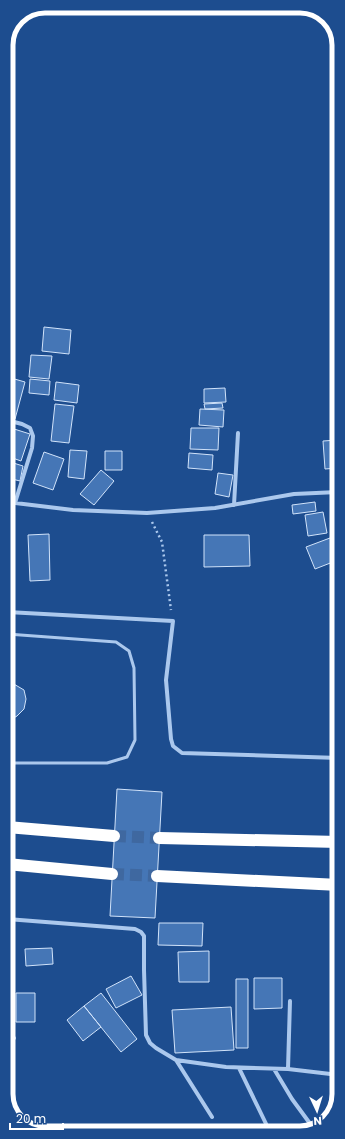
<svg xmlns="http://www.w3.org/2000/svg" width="345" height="1139" viewBox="0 0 345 1139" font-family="Poppins,sans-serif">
	<rect width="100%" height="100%" fill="#1d4d8f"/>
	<path fill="#4576b6" stroke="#d1e3fa" d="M44 327 71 330 69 354 42 351Z
		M31 355 52 356 49 379 29 377Z
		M11 378 25 382 15 419 6 417V395Z
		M30 379 50 381 49 395 29 393Z
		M56 382 79 385 77 403 54 400Z
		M225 388 226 402 204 403V389Z
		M222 403 223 408 205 409 204 404Z
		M55 404 74 406 69 443 51 441Z
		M200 409 224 410 223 427 199 425Z
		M11 428 30 434 21 461 7 456V443Z
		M191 428H219L218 450 190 449Z
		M338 440V468L325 469 323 441Z
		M70 450 87 451 84 479 68 477Z
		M105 451H122V470H105Z
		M44 452 64 459 53 490 33 483Z
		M189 453 213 455 212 470 188 468Z
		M7 461 23 466 20 481 8 478 7 482Z
		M101 470 114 481 94 505 80 494Z
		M218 473 233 475 229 497 215 494Z
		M315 502 316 511 293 514 292 505Z
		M323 512 327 533 308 536 305 515Z
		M49 534 50 580 30 581 28 535Z
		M204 535H249L250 566 204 567Z
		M338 535V560L315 569 306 547Z
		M7 680 24 690 26 699 24 709 17 716 7 722Z
		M117 789 162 792 155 918 110 916Z
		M159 923H203L202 946 158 945Z
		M52 948 53 964 26 966 25 949Z
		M209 951V982H179L178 952Z
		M131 976 142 995 116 1008 106 989Z
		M254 978H282V1008L254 1009Z
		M236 979H248V1048H236Z
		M16 993H35V1022H16Z
		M101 993 137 1039 121 1052 84 1006Z
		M84 1006 101 1027 83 1041 67 1020Z
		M231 1007 234 1050 175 1053 172 1010Z"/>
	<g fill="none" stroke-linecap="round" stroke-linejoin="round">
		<path stroke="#3f68a0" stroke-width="12" stroke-dasharray="12 6" stroke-linecap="butt" d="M114 836 159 838
			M112 874 157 876"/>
		<path stroke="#abc8ed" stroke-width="2.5" stroke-dasharray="2 3" stroke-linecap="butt" d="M152 522 162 542 171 610"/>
		<path stroke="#abc8ed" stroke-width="3" d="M7 634 116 642 129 651 134 668 135 740 127 757 107 763H7"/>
		<path stroke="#abc8ed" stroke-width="4" d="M6 420 22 424 30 428 33 436 32 448 15 503
			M7 502 73 510 147 513 215 508 294 494 338 492
			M234 505 238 433
			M7 612 173 621 166 680 171 739 173 746 182 753 339 758
			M7 919 135 929 141 932 144 936V970L146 1035 150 1043 156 1048 176 1060 226 1067 288 1069 290 1001
			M7 1039 14 1038
			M176 1060 212 1117
			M239 1068 270 1132
			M274 1069 292 1099 314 1129
			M288 1069 339 1075"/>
		<path stroke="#fff" stroke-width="12" d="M7 827 114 836
			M159 838 339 842
			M7 864 112 874
			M157 876 339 885"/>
	</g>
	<path d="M0 0H345V1139H0ZM45 13H300A32 32 0 0 1 332 45V1094A32 32 0 0 1 300 1126H45A32 32 0 0 1 13 1094V45A32 32 0 0 1 45 13Z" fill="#1d4d8f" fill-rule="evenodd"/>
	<path fill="none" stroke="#fff" stroke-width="5" d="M45 13H300A32 32 0 0 1 332 45V1094A32 32 0 0 1 300 1126H45A32 32 0 0 1 13 1094V45A32 32 0 0 1 45 13Z"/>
	<g transform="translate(317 1111) rotate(176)" stroke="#1d4d8f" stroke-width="3" paint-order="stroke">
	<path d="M0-3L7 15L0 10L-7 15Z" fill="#ffffff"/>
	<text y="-6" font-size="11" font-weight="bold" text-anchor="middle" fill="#ffffff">N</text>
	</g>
	<path d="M10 1123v6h53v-6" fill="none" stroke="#ffffff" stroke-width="2"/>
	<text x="16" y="1123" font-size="12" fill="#ffffff" stroke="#1d4d8f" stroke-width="3" paint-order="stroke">20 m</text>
</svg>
